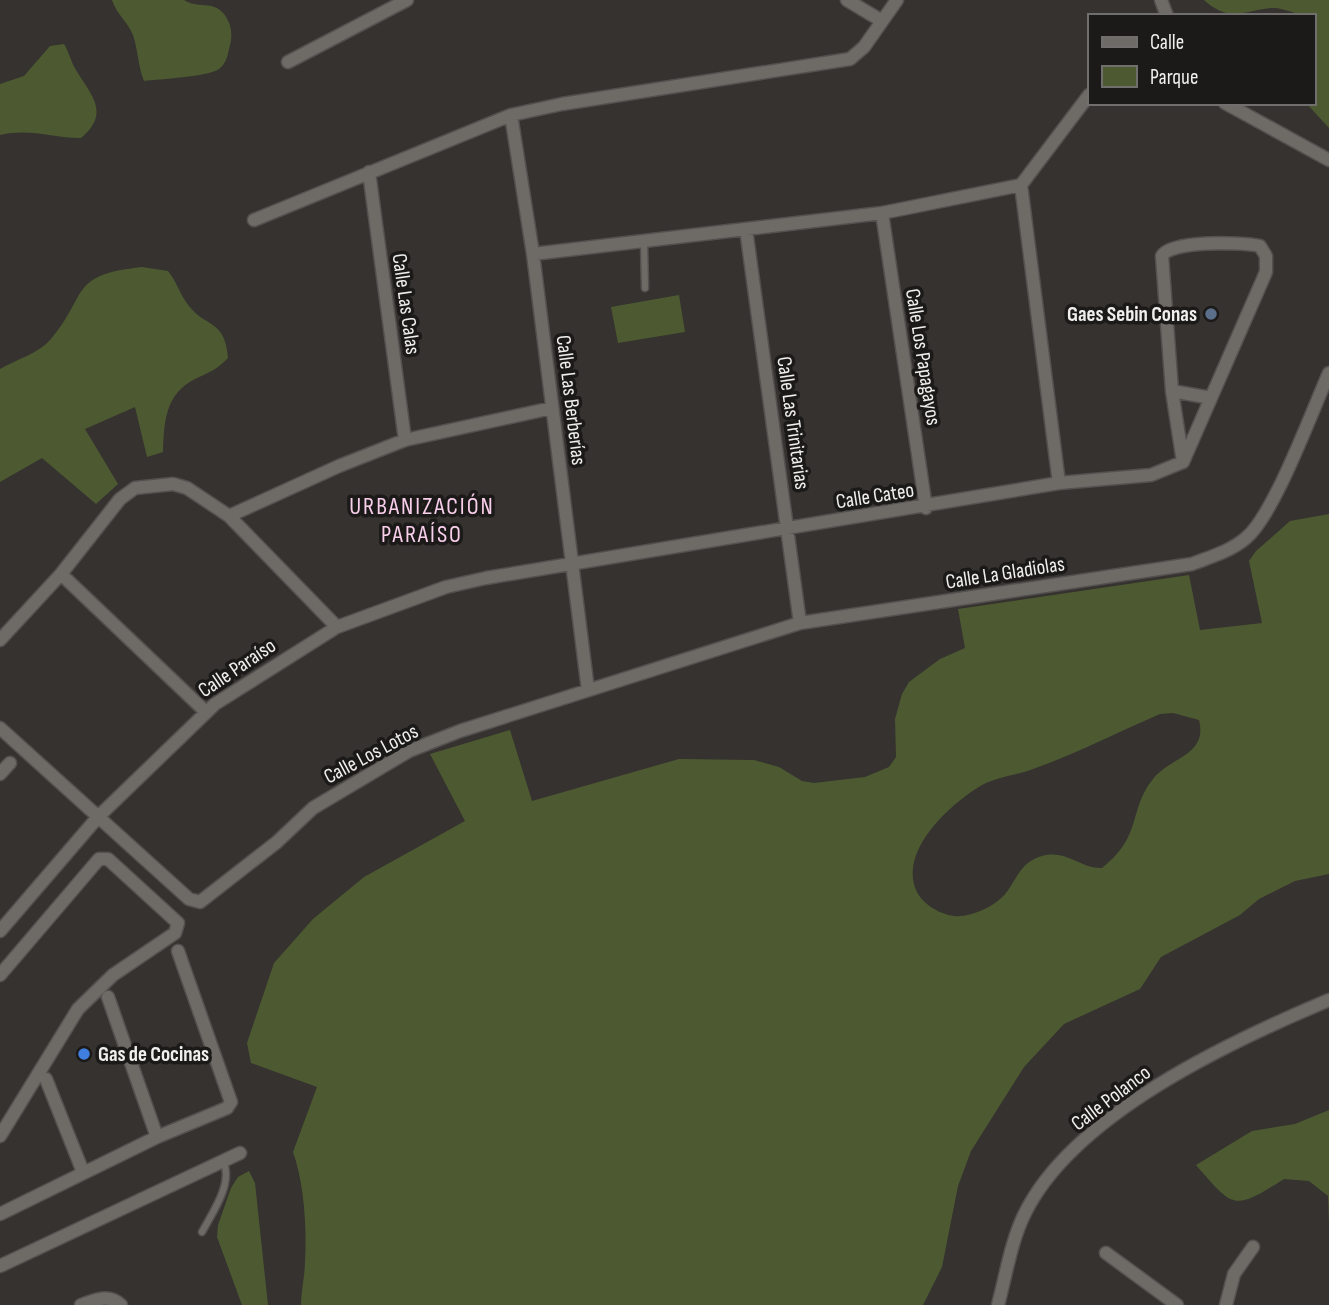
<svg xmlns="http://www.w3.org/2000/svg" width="1329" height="1305" viewBox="0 0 1329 1305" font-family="'Sofia Sans Condensed',sans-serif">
	<rect width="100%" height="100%" fill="#35322f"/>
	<path fill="#4d5a31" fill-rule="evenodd" d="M112 0H184C197 9 213 0 224 14 231 23 233 34 230 45 228 53 227 63 219 69 207 77 160 79 144 81 138 66 138 50 133 35 128 22 117 15 112 0Z
		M1204 0H1329V128L1306 103H1313V63L1317 49 1313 16C1296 16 1284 7 1271 8 1242 11 1230 23 1204 0Z
		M64 44C69 52 71 62 76 70 91 95 111 113 81 138 52 138 30 128 0 135V84L24 76 50 46Z
		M142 267 168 271C177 282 180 295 189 306 206 328 225 319 228 358 218 369 208 373 195 379 165 394 164 422 163 452L147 457 135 407 85 429 118 484 96 504 42 458 0 482V369C17 359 38 354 51 339 89 294 68 275 142 267Z
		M679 295 685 332 618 343 611 307Z
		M1329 514V874L1295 881 1259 899 1240 915 1161 957 1140 989 1064 1024 1024 1067 971 1151 958 1186 942 1267 923 1305H301C301 1290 305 1276 305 1261 307 1227 304 1183 293 1152L317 1087 251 1063 247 1043 274 963 313 919 364 877 465 821 430 754 510 730 532 801 679 759 754 760 779 767 802 781 814 783 865 777 889 767 896 757 895 719 902 694 909 682 940 659 965 648 958 609 1189 575 1200 630 1262 623 1249 561 1256 551 1290 521ZM1173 713 1199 720C1208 756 1170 757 1153 779 1128 810 1143 836 1102 868 1081 869 1066 849 1042 856 1022 861 1017 878 1006 893 996 906 970 918 954 916 939 914 922 904 916 890 899 850 951 803 982 785 997 777 1017 775 1033 769 1076 754 1118 732 1160 714Z
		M1329 1110V1223L1328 1196 1309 1181 1284 1179C1234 1211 1234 1209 1196 1165L1252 1131 1295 1124Z
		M249 1171 255 1183 268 1305H242L217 1237 218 1225 231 1188 238 1177Z"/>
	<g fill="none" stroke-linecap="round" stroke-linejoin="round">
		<g stroke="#53514f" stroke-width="9">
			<path id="lane" d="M644 241 645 288
				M202 1232C212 1213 234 1183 223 1161"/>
		</g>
		<g stroke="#53514f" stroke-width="15">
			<path id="street" d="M847 0 882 21
				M1161 0 1167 16
				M288 62 407 0
				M1225 103 1329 160
				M511 115 533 254 588 690
				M369 172 405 440
				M1021 185 1059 483
				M882 213 926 508
				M254 220 511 115 562 104 850 59 864 47 897 0
				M746 229 800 623
				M533 254 882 213 1021 185 1089 95
				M1172 391 1211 398
				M229 516 339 466 405 440 552 408
				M61 574 206 712
				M0 640 61 574 120 499 135 488 173 484 187 488 229 516 337 627
				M0 728 189 899 200 902 277 842 313 808 409 751 460 731 800 623 1192 564C1210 557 1231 551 1246 538 1274 515 1312 411 1329 373
				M0 774 10 763
				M0 931 98 817 215 704 337 627 446 587 486 578 1059 483 1151 475 1183 462 1266 272V256L1260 246C1243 242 1170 240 1162 256L1172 391 1183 462
				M0 975 99 859H108L178 923 175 933 113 975 78 1009 0 1136
				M108 997 157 1137
				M46 1079 83 1172
				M0 1214 157 1137 227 1108 231 1102 178 951
				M1106 1253 1177 1305
				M0 1266 240 1153
				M81 1305C95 1300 109 1293 121 1305
				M998 1305C1006 1275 1011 1241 1025 1213 1074 1114 1231 1041 1329 1000
				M1226 1305 1234 1274 1253 1247"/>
		</g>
		<use href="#lane" stroke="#6e6b67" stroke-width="6"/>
		<use href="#street" stroke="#6e6b67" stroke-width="12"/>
	</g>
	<circle fill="#5c6f8a" stroke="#1b1a19" stroke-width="2.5" cx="1211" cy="314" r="7"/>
	<circle fill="#3f7fe0" stroke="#1b1a19" stroke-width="2.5" cx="84" cy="1054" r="7"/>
	<g text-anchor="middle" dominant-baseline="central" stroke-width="7" stroke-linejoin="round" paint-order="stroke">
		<g font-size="21" fill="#f0efed" stroke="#1b1a19">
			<text transform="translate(406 304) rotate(82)">Calle Las Calas</text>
			<text transform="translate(923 357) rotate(81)">Calle Los Papagayos</text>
			<text transform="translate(571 400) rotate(83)">Calle Las Berberías</text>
			<text transform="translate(793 423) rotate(82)">Calle Las Trinitarias</text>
			<text transform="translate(875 496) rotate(-9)">Calle Cateo</text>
			<text transform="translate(1005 573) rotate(-9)">Calle La Gladiolas</text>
			<text transform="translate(237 668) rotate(-34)">Calle Paraíso</text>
			<text transform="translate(371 754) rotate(-28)">Calle Los Lotos</text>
			<text transform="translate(1111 1098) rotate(-37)">Calle Polanco</text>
		</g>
		<g font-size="21" font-weight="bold" fill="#f0efed" stroke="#1b1a19" text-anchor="end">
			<text x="1197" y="314">Gaes Sebin Conas</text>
			<text x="98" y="1054" text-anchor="start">Gas de Cocinas</text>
		</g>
		<g font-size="24" letter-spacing="2" fill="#facfec" stroke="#1b1a19">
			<text x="422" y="506">URBANIZACIÓN<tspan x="422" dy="28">PARAÍSO</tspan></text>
		</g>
	</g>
	<rect x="1088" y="14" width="228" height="91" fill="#1b1a19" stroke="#706f6e" stroke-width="2"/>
	<rect x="1102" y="37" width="35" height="10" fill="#6e6b67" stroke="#706f6e" stroke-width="2"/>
	<text x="1150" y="49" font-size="21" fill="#f0efed">Calle</text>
	<rect x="1102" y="66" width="35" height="21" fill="#4d5a31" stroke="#706f6e" stroke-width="2"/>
	<text x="1150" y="84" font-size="21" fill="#f0efed">Parque</text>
</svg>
